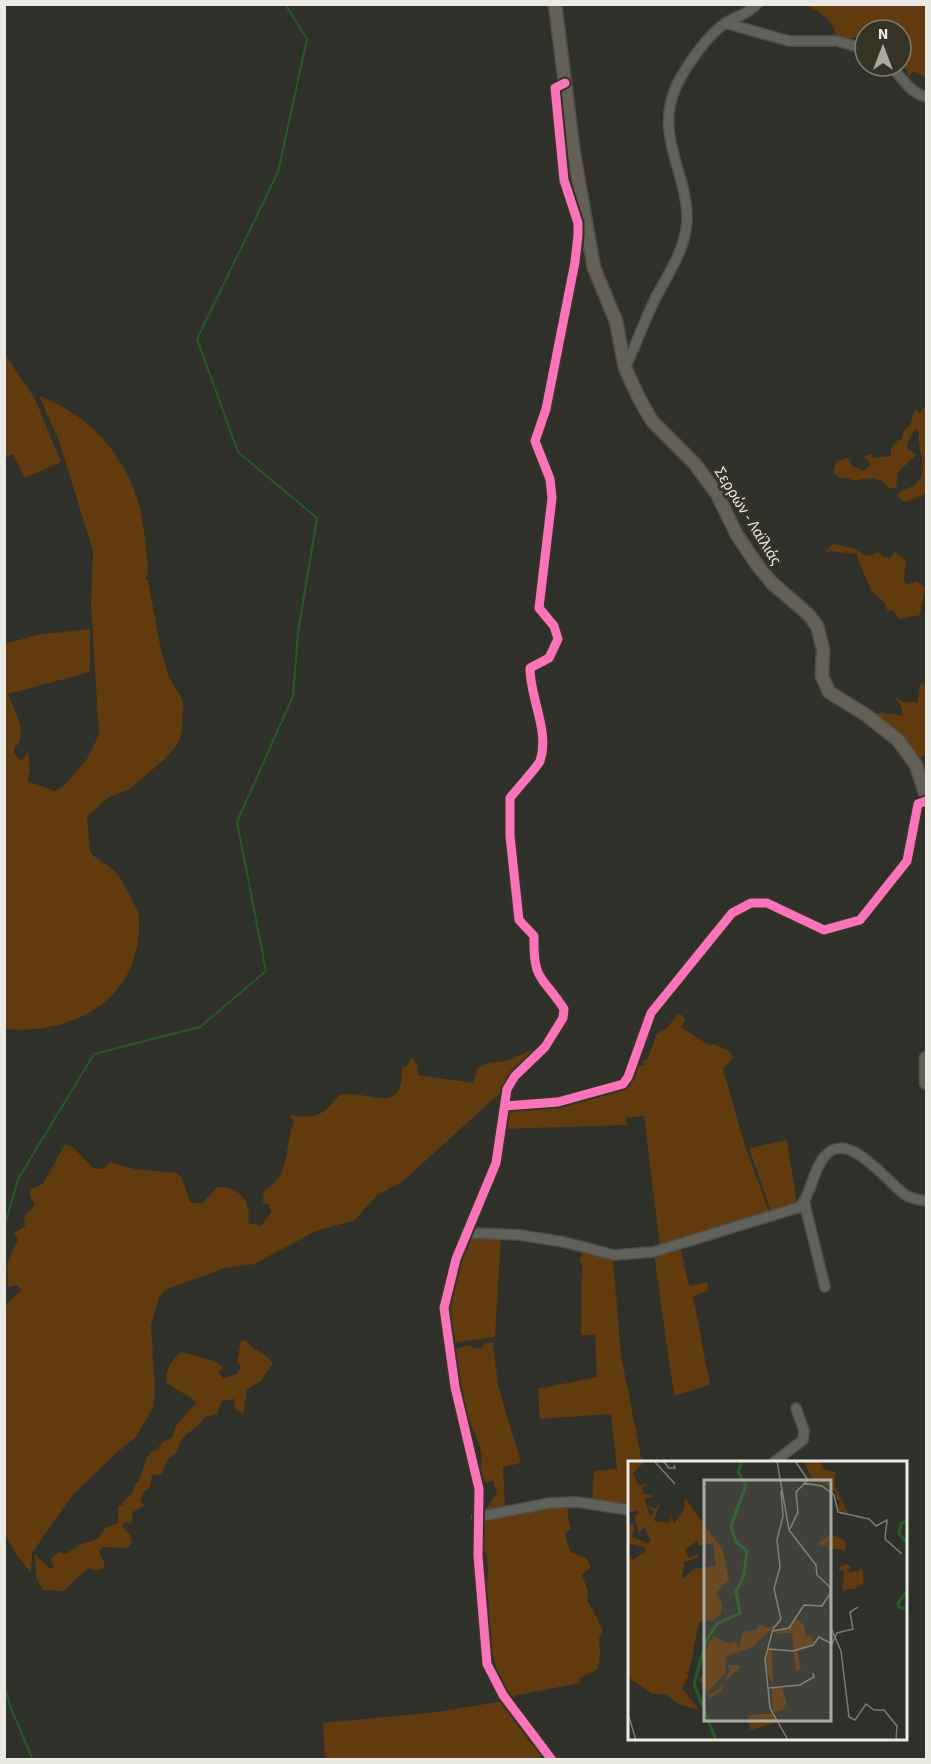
<svg xmlns="http://www.w3.org/2000/svg" width="931" height="1764" viewBox="0 0 931 1764" font-family="'Source Sans 3',sans-serif">
	<rect width="100%" height="100%" fill="#30302a"/>
	<path fill="#613a0e" d="M805 5H926V77L913 71 908 78 906 69 901 65V30L873 27 853 38H837C833 20 821 12 805 5Z
		M4 353 35 399 61 462 25 478 13 454 5 458Z
		M39 396C101 419 140 474 145 539 146 553 151 567 145 580H148L161 651 169 677 183 701 182 732 177 745 165 759 128 790 109 797 87 816 90 852C97 861 107 863 115 871 119 875 135 904 137 910 141 923 139 938 136 951 122 1011 61 1034 4 1029L5 644 37 635 90 629V672L8 694C14 710 30 736 14 748V753L21 761 28 753 30 769 27 781 55 791 64 786 87 759 99 735 91 605 93 551 58 438Z
		M926 405V494L906 502 901 500 897 495C903 488 911 489 917 483 930 469 916 448 919 433L916 428 907 443V448L916 455 898 472 896 487 889 489C882 475 867 478 853 481L851 478H840L833 473 836 461 848 458 852 466 864 471 871 464 864 457 870 454 874 458 891 456V449L898 440H902L904 429 910 426 915 409 920 413Z
		M833 544C840 546 851 547 856 550 866 555 867 559 878 552L883 557 890 558 895 552 906 560 904 580 906 585 917 581 925 588 920 615 899 619 893 610H887L885 603 871 591 856 554 829 551 824 553Z
		M923 683 926 688V756L918 758 904 738 865 712C880 714 889 712 903 716L901 706 895 697 903 702H918L920 684Z
		M677 1015H682L685 1019 681 1027 710 1046 714 1044 729 1051 733 1058 723 1069 745 1146 770 1214 660 1247 644 1116 626 1118 627 1125 504 1129 510 1109 627 1082 638 1065H644L643 1061 648 1058 657 1034 667 1028Z
		M541 1046 509 1080 499 1094 402 1182 377 1195 355 1220 316 1231 254 1264 225 1268 165 1290 159 1298 151 1325 155 1391 153 1408 136 1437 114 1455 71 1497 32 1553 31 1573 16 1554 5 1534V1309L8 1302 21 1291 18 1285 8 1287 7 1264 18 1239 14 1233 25 1227 24 1217 35 1205 30 1197V1189L43 1184 65 1144 74 1148 93 1168 103 1169 110 1162 135 1169 177 1173 182 1178 190 1202 202 1204 217 1187C240 1187 252 1201 248 1223L261 1226 271 1212 269 1204H263L264 1191C291 1176 284 1147 294 1122L289 1115C306 1118 320 1118 332 1104 335 1100 337 1096 341 1095 364 1088 404 1120 402 1067L407 1066 411 1058 417 1064 418 1075 473 1083 477 1069 488 1063 507 1061Z
		M787 1140 797 1205 774 1211 770 1209 749 1148Z
		M470 1236 501 1237 495 1337 451 1343 447 1308 463 1245Z
		M680 1246 689 1286 707 1282 708 1291 693 1296 710 1385 674 1396 654 1254Z
		M584 1247 612 1257 613 1261 621 1355 642 1462H630L629 1509 592 1502 594 1471 617 1469 611 1414 540 1419 538 1389 597 1377 595 1335H581L582 1263H579Z
		M246 1340C253 1351 265 1352 273 1363L261 1381 247 1389 243 1414 234 1408 235 1399 222 1401 217 1414 205 1417C192 1436 185 1427 176 1453L168 1459 161 1474 152 1475 150 1487 144 1492 140 1502 145 1505 133 1512 131 1524 125 1522 122 1526 130 1535 132 1543 127 1548 103 1547 99 1551 105 1565 103 1569 95 1571 88 1568 63 1591 43 1590 36 1577 35 1554 50 1569 54 1567 51 1558 59 1552 66 1554 81 1544 98 1539 106 1527 118 1523V1505L125 1507 122 1503 134 1491V1486L139 1481 146 1459 152 1451 157 1450 162 1442 172 1438 176 1426 197 1402 167 1383C164 1371 172 1359 181 1352L215 1361 224 1368 218 1372 224 1379 238 1373 241 1366 237 1362 241 1341Z
		M493 1342 498 1385 521 1463 503 1467 505 1507 485 1511 497 1493 493 1480 486 1483 481 1475C479 1466 483 1462 481 1452 476 1428 461 1410 457 1386 455 1373 460 1362 454 1349L470 1345 474 1348H482L485 1343Z
		M544 1505H574L567 1511 571 1529 565 1533 570 1552C579 1556 587 1555 591 1567L582 1575 588 1591 587 1601C594 1610 598 1621 603 1631L599 1638C600 1650 601 1659 597 1670L579 1678 580 1683 508 1697C496 1670 487 1641 486 1611 485 1596 493 1558 482 1547V1518Z
		M504 1701 550 1759H325L323 1723 437 1712Z"/>
	<g fill="none" stroke-linecap="round" stroke-linejoin="round">
		<path stroke="#245a23" stroke-width="2" d="M4 1228 18 1179 94 1054 200 1027 266 971 237 822 293 696 298 633 317 518 238 452 197 339 278 172 307 39 285 4
			M4 1684 10 1706 33 1760"/>
		<g stroke="#4f4e49" stroke-width="12">
			<path id="minor" d="M725 23 789 41H837L865 49
				M891 66C903 79 909 92 926 97
				M625 368C636 345 645 319 656 297 669 272 685 250 687 221 689 177 656 139 674 92 681 72 708 34 726 23 736 16 749 14 757 4
				M505 1106 558 1102 623 1084 628 1077 651 1013 732 913 751 903H767L824 930 860 920 907 861 918 804 926 801
				M804 1201 825 1287
				M465 1236 473 1233 520 1235 564 1242 614 1255 653 1252 800 1207C813 1191 813 1166 828 1153 852 1133 887 1182 904 1194 911 1199 919 1200 926 1201
				M774 1462 803 1440 804 1431 796 1408
				M477 1517 550 1503 577 1502 630 1510
				M552 1760 503 1695 487 1664 478 1556 479 1489 455 1387 444 1308 456 1259 496 1163 507 1089 515 1076 545 1047 563 1018 564 1009C542 975 533 982 534 936L519 920 510 836V798C516 790 538 766 540 761 550 731 530 699 530 668L549 658 558 639 554 626 539 608 552 498 550 479 535 441 546 409 575 262 578 235V223L564 180 555 88 565 83"/>
		</g>
		<g stroke="#4f4e49" stroke-width="15">
			<path id="major" d="M555 4 574 154 594 268 616 321 625 368 640 400 652 421 695 464 717 494 737 535 758 566 772 583 809 615 817 626 823 649 822 676 829 692 866 715 898 740 916 765 926 796
				M926 1058V1083"/>
		</g>
		<use href="#minor" stroke="#61615c" stroke-width="9"/>
		<use href="#major" stroke="#646055" stroke-width="12"/>
		<g stroke="#343326" stroke-width="13">
			<path id="cycleway" d="M505 1106 558 1102 623 1084 628 1077 651 1013 732 913 751 903H767L824 930 860 920 907 861 918 804 926 801
				M552 1760 503 1695 487 1664 478 1556 479 1489 455 1387 444 1308 456 1259 496 1163 507 1089 515 1076 545 1047 563 1018 564 1009C542 975 533 982 534 936L519 920 510 836V798C516 790 538 766 540 761 550 731 530 699 530 668L549 658 558 639 554 626 539 608 552 498 550 479 535 441 546 409 575 262 578 235V223L564 180 555 88 565 83"/>
		</g>
		<use href="#cycleway" stroke="#fb73b8" stroke-width="9"/>
	</g>
	<g text-anchor="middle" dominant-baseline="central" stroke-width="6" stroke-linejoin="round" paint-order="stroke">
		<g font-size="16" fill="#ecebe3" stroke="#343326">
			<text transform="translate(748 516) rotate(58)">Σερρών - Λαϊλιάς</text>
		</g>
	</g>
	<g transform="translate(628 1461)">
		<rect width="279" height="279" fill="#30302a"/>
		<path d="M0 0H17L5 12 10 24 20 23 14 26 16 33 26 35 17 38 22 56 26 51 20 45 27 48 32 41 26 60 39 62 43 59 42 53 46 63 56 48 57 37 95 90 101 119 88 131 94 143 93 152 86 159 71 161 61 211H56L61 214 54 227 71 249 52 244 37 233H24L0 216V92L5 99 17 91V86L0 83V63H5L7 68 3 75 18 82 23 80 16 66 11 72 6 55 11 53 9 49 0 52ZM69 80 71 85 85 82 88 105 66 108 54 118 56 101 70 97V93L61 97 57 89ZM176 0 192 1 196 8 208 11 206 24 220 52 209 49 213 39H209L208 31 198 23 184 18ZM203 73 217 80 218 89 199 87 202 84 201 77 199 85 190 83ZM218 103 223 106 219 111 232 110 231 104 235 110 236 122 231 126V121L227 128 214 129 216 111 209 107ZM168 158 176 164 178 176 184 175 185 184 169 189 173 208 168 210 164 172 145 173 161 167ZM150 162 124 186 98 195 97 212 80 231 82 233 92 227 102 211 100 204 113 205 96 221 94 230 82 237 71 218 76 211 78 188 85 175 102 183 107 181 111 187 115 171 128 169 132 164 140 167ZM144 188 145 226H154L158 242 155 249 145 251 144 223 138 208 139 189ZM145 252 154 265 150 261 122 269 120 255Z" fill="#613a0e" fill-rule="evenodd"/>
		<path fill="none" stroke="#245a23" stroke-width="3" d="M279 59 273 63 271 73 279 82M279 130 270 142 271 147H279M88 279 66 223 78 180 89 163 112 152 108 131 116 114 119 90 108 81 103 65 118 24 110 11 114 0"/>
		<path fill="none" stroke="#7b7b74" stroke-width="1.5" d="M26 0 47 23M35 0 41 7H47L46 4M149 0 161 69 188 104 189 114 202 126 203 167 213 190 221 256 227 259 238 243 246 249H256L269 265 268 279M175 22 194 25 206 34 210 51 241 58 248 65 259 59 257 78 274 93M153 30 155 55 149 79 152 106 146 128 153 158 145 168 137 198 142 247 160 279M162 68 170 51 168 31 180 19 167 0M145 170 161 167 176 144 194 145 201 134M140 188 165 190 185 184 191 176 204 183 209 172 225 168 222 151 230 146M141 227 172 224 186 216 185 212M0 253 8 279"/>
		<path fill="#aaaaa2" fill-opacity="0.15" stroke="#aaaaa2" stroke-width="3" d="M76 19H203V260H76Z"/>
		<rect width="279" height="279" fill="none" stroke="#ecebe3" stroke-width="3"/>
	</g>
	<rect width="931" height="1764" fill="none" stroke="#ecebe3" stroke-width="12"/>
	<g transform="translate(883 48)"><circle r="28" fill="#343326" stroke="#7e7d72" stroke-width="1.5"/>
	<path d="M0-4.5L10 22L0 15L-10 22Z" fill="#aaaaa2"/>
	<text y="-9" font-size="16" font-weight="bold" text-anchor="middle" fill="#ecebe3">N</text>
	</g>
</svg>
